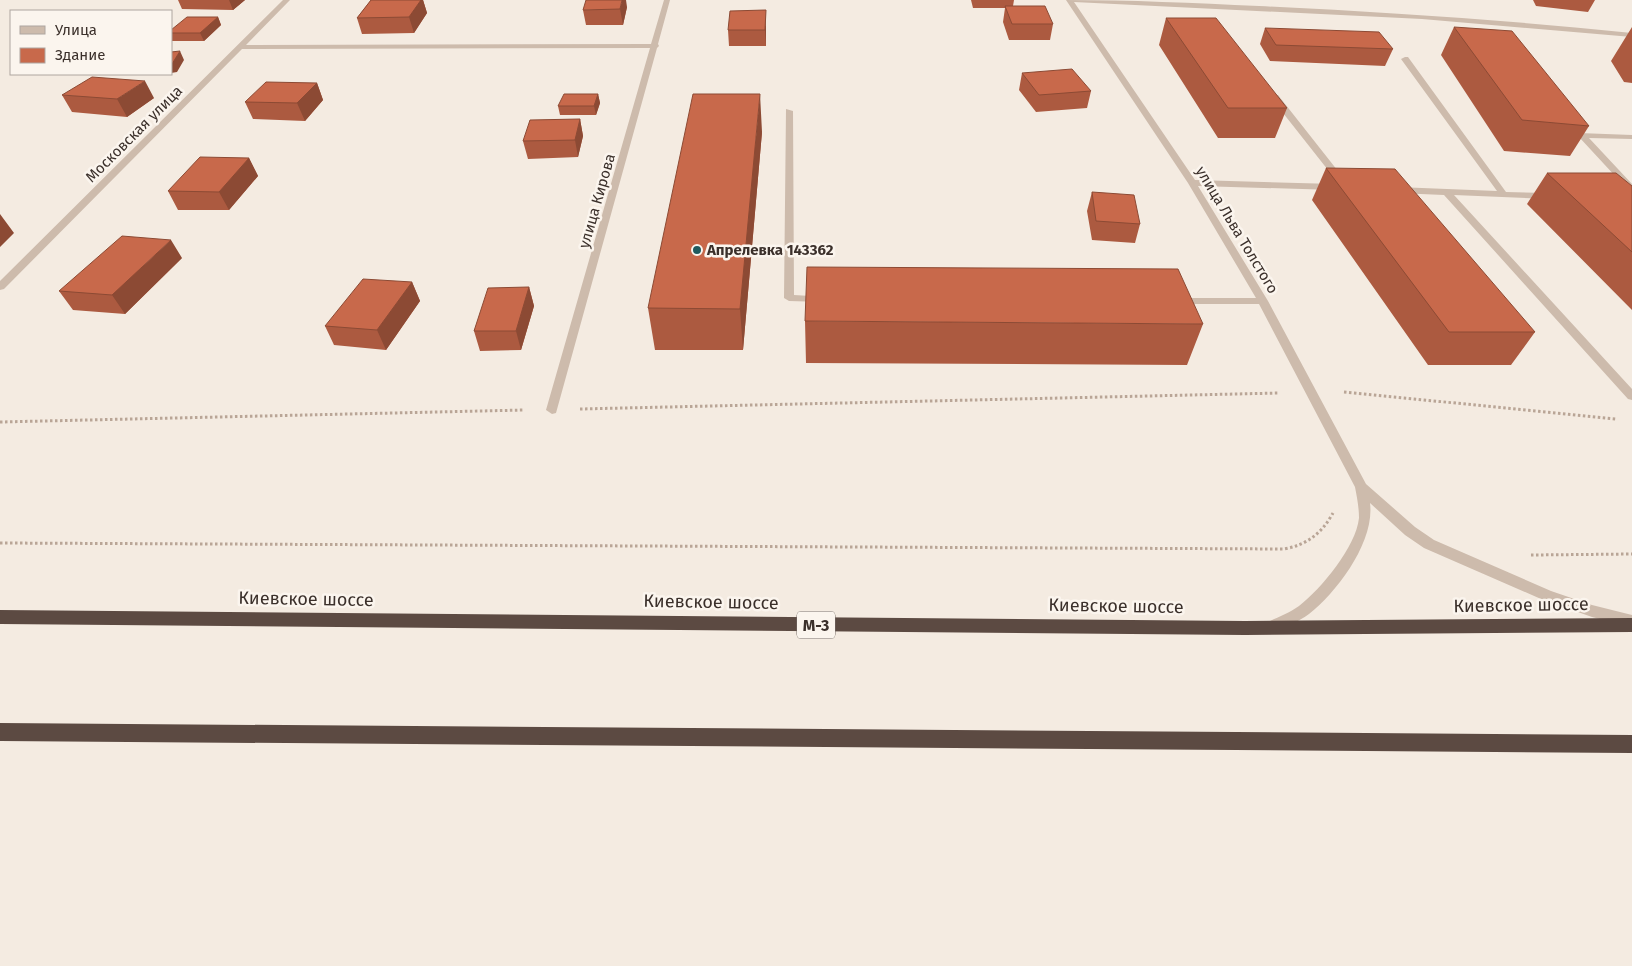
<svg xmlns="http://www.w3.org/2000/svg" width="1632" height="966" viewBox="0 0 1632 966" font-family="'Fira Sans',sans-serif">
	<rect width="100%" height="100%" fill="#f4ebe1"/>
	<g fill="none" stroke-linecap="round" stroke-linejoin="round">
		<path stroke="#b9a596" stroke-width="3" stroke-dasharray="2.5 2.5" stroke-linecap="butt" d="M1344 392 1616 419
			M580 409 1279 393
			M0 422 524 410
			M0 543 1284 549C1307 545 1322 533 1333 513
			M1531 555 1632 554"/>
		<path fill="#cdbbac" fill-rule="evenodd" d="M283 0H290L246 45 651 44 664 0H670L658 44 659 46 657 48 556 413 552 414 546 410 650 48 242 49 4 289 0 290V281Z
			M1066 0C1130 0 1194 3 1259 6 1383 12 1508 20 1632 33V37L1422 19 1074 2 1195 180 1335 184 1339 187 1335 190 1198 186 1268 301 1366 484 1415 527 1434 540 1551 591 1592 605 1632 615V627L1592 617 1541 599 1424 548 1405 535 1370 503C1375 541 1338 591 1309 614 1299 622 1285 626 1274 632L1269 634 1264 632 1262 628 1264 624C1275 618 1288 614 1299 606 1321 589 1356 547 1359 518 1359 508 1357 497 1355 487L1259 304H1176L1171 301 1176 298H1256L1188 183Z
			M1405 57H1408L1506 192 1549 193 1553 196 1549 199 1454 195 1632 389V400L1628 399 1444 195 1397 193 1393 190 1397 187 1497 191 1401 59Z
			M1272 95H1278L1345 180V184H1339L1272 99Z
			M786 109 793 111 794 295 827 297V301L823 302 789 301 784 298Z
			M1579 133 1632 135V139L1589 138 1632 184V192L1629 191 1579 137Z"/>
		<path fill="#5c4a42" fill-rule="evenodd" d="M0 610 1245 621 1632 618V632L1245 635 0 624Z
			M0 723 1632 735V753L0 741Z"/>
	</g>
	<path fill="#ac5a40" d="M178 0H245L233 10 182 9Z
		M371 0H423L427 13 414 33 362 34 357 18Z
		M971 0H1014L1013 6 1053 24 1050 40H1009L1003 22 1005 8H973Z
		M1533 0H1595L1588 12 1536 6Z
		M627 7 623 25H586L583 10Z
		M218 17 221 25 204 41H172L171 39V30Z
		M1166 18 1287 108 1275 138H1218L1159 45Z
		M766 26V46H729L728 30Z
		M1454 27 1589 126 1570 156 1504 151 1441 55Z
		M1632 27V83L1624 82 1611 61Z
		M1265 28 1393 49 1385 66 1270 61 1260 44Z
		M1022 73 1091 91 1087 108 1036 112 1019 90Z
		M317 83 323 100 305 121 253 119 245 102Z
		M598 94 600 103 596 115H560L558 106Z
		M62 95 154 98 127 117 72 112Z
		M580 119 583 136 578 157 528 159 523 141Z
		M762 132 743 350H655L648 308Z
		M249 158 258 176 229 210H178L168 191Z
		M1326 168 1535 332 1511 365H1428L1312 200Z
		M1547 173 1632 186V310L1527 204Z
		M1092 192 1140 224 1135 243 1092 240 1087 211Z
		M182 258 125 314 73 310 59 291Z
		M412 282 420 301 386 350 334 345 325 326Z
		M529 287 534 306 521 350 480 351 474 331Z
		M805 321 1203 324 1187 365 806 363Z"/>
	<path fill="#8c4a34" d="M229 0H245L233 10Z
		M421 0H423L427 13 414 33 409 17Z
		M622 0H626L627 7 623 25 620 9Z
		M766 10V46L765 30Z
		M218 17 221 25 204 41 200 33Z
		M180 51 184 60 177 72 171 73V64Z
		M136 74H158L137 75Z
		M145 81 154 98 127 117 117 99Z
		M317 83 323 100 305 121 297 103Z
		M598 94 600 103 596 115 594 106Z
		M760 94 762 132 743 350 740 309Z
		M580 119 583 136 578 157 575 140Z
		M249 158 258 176 229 210 219 192Z
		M0 214 14 233 0 247Z
		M171 240 182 258 125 314 112 295Z
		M412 282 420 301 386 350 377 330Z
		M529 287 534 306 521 350 516 331Z"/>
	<path fill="#c8694b" stroke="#8c4a34" d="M371 0H421L409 17 357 18Z
		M586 0H622L620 9 583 10Z
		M1005 6H1045L1053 24H1012Z
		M766 10 765 30H728L730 11Z
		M187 17H218L200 33H171V30Z
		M1166 18H1216L1287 108H1228Z
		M1454 27 1512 31 1589 126 1522 120Z
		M1265 28 1379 32 1393 49 1276 45Z
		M180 51 172 64H171V52Z
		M1072 69 1091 91 1039 95 1022 73Z
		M92 77 145 81 117 99 62 95Z
		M266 82 317 83 297 103 245 102Z
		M564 94H598L594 106H558Z
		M693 94H760L740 309 648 308Z
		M580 119 575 140 523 141 530 120Z
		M200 157 249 158 219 192 168 191Z
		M1326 168 1395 169 1535 332H1449Z
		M1547 173H1616L1632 186V252Z
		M1092 192 1134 195 1140 224 1096 221Z
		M122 236 171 240 112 295 59 291Z
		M807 267 1178 269 1203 324 805 321Z
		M363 279 412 282 377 330 325 326Z
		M529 287 516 331H474L488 288Z"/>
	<circle fill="#1f5a5e" stroke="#fbf5ee" stroke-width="2" cx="697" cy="250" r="5"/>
	<g text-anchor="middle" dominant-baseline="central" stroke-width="5" stroke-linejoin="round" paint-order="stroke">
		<g font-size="15" fill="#3b302b" stroke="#fbf5ee">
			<text transform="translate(134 134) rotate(-45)">Московская улица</text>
			<text transform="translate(597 201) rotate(-74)">улица Кирова</text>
			<text transform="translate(1237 230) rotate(59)">улица Льва Толстого</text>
		</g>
		<g font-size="15" font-weight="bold" fill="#3b302b" stroke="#fbf5ee" text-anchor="start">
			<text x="707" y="250">Апрелевка 143362</text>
		</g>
		<rect fill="#fbf5ee" stroke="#756b66" stroke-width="1" x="797" y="611.5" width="38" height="27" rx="4"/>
		<g font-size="16" font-weight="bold" fill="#3b302b">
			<text x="816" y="625">М-3</text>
		</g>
		<g font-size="18" fill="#3b302b" stroke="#fbf5ee">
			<text transform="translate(306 599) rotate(1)">Киевское шоссе</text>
			<text transform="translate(711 602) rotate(1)">Киевское шоссе</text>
			<text transform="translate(1521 605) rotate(-1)">Киевское шоссе</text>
			<text transform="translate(1116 606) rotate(1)">Киевское шоссе</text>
		</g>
	</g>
	<rect x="10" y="10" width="162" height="65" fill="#fbf5ee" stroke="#aea6a0"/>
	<rect x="20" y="26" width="25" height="8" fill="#cdbbac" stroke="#aea6a0"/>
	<text x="55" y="35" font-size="15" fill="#3b302b">Улица</text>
	<rect x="20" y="48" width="25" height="15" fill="#c8694b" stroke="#aea6a0"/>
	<text x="55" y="60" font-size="15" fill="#3b302b">Здание</text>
</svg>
